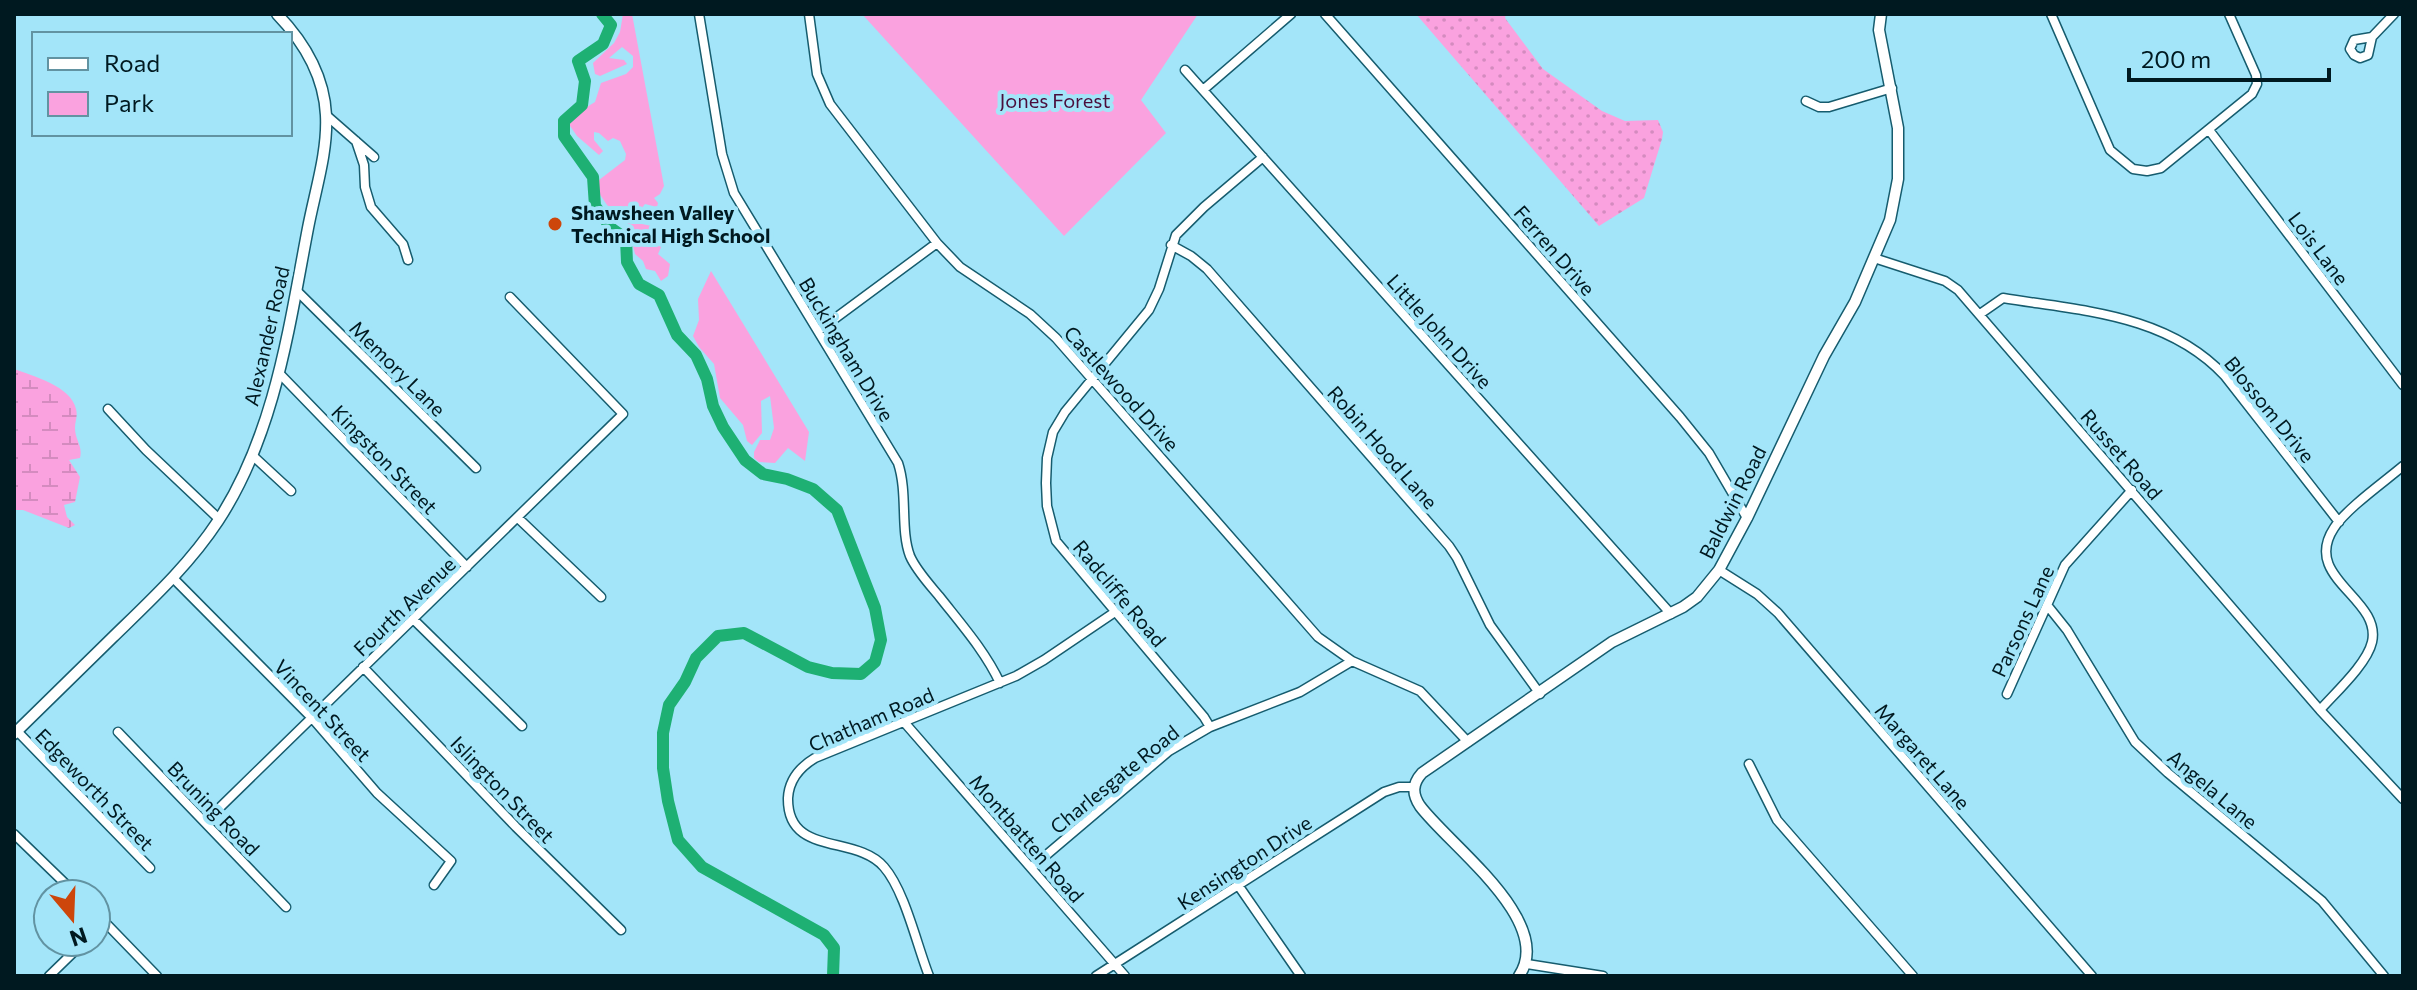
<svg xmlns="http://www.w3.org/2000/svg" width="2417" height="990" viewBox="0 0 2417 990" font-family="Commissioner,sans-serif">
	<defs>
		<pattern id="grass-dots" width="8" height="8" patternUnits="userSpaceOnUse" patternTransform="scale(2)"><rect width="8" height="8" fill="#faa2df"/><path d="M2 2h.1M6 6h.1" fill="none" stroke="#d48bbf" stroke-width="1.8" stroke-linecap="round"/></pattern>
		<pattern id="wetland-marsh" width="20" height="14" patternUnits="userSpaceOnUse" patternTransform="scale(2)"><rect width="20" height="14" fill="#faa2df"/><path d="M1 5h8M5 5V1M11 12h8M15 12V8" fill="none" stroke="#d48bbf"/></pattern>
	</defs>
	<rect width="100%" height="100%" fill="#a3e5f9"/>
	<path fill="url(#grass-dots)" d="M1416 14H1506L1505 18 1543 69 1602 111 1625 121 1658 120 1663 132 1662 139 1644 198 1599 226Z"/>
	<path fill="url(#wetland-marsh)" d="M14 369C33 376 71 386 76 409 78 416 75 421 75 428 75 440 83 446 80 458L69 460 80 477 75 502 64 505 67 517 75 525 69 528 23 510H14Z"/>
	<path fill="#faa2df" d="M623 14H632L664 186 660 194 654 198 658 203 657 207 645 204 636 215 642 224 661 228V230L650 235V241L668 232 658 254 670 264 668 276 661 281 655 271 646 269 643 261 635 254 627 221 607 205 597 190 599 180 625 160 626 154 620 141 613 138 608 141 599 133 594 132V140L603 151 599 155 577 136 568 123 572 116 595 102 601 83 626 74 633 67V56L622 47 609 58 624 60 627 64 600 76 595 74 593 63 614 43 620 32Z
		M862 14H1198L1141 100 1166 133 1064 236Z
		M711 271 809 432 805 461 788 448 775 463 759 462 754 458V452L760 440H770L774 428 770 396 761 401 762 433 752 445 747 441 743 425 720 398 714 364 699 347 693 336 699 320 698 299Z"/>
	<g fill="none" stroke-linecap="round" stroke-linejoin="round">
		<path stroke="#1eb073" stroke-width="12" d="M602 14 611 25 603 44 578 61 585 81 582 105 564 121V136L593 177 595 206 612 229 626 239 627 262 639 284 659 295 677 335 696 355 707 379 713 406 723 427 745 460 763 474 787 479 813 489 837 510 875 608 881 640 875 662 861 674 832 673 808 667 744 633 718 636 696 658 685 682 669 705 663 733V768L668 801 678 840 702 867 824 935 834 948 833 976"/>
		<g stroke="#165c6e" stroke-width="11">
			<path id="minor" d="M699 14 722 154 734 193 898 463C908 493 900 530 910 556 916 570 929 584 939 596 961 624 985 651 1000 683
				M809 14 817 74 830 104 937 243 960 267 1030 314 1056 338 1318 637 1352 661 1420 691 1468 742
				M1325 14 1680 417 1709 453 1747 518
				M2051 14 2110 150 2133 169 2147 171 2161 168 2252 94 2257 84 2256 75 2229 14
				M2372 37 2354 40 2350 49 2354 55 2360 58 2368 55 2372 37 2394 14
				M1185 70 1671 614
				M1203 90 1291 14
				M1806 101 1819 107H1829L1892 88
				M326 115 374 157
				M2209 130 2403 385
				M356 141 364 165 365 187 371 207 403 244 408 260
				M1171 245 1191 256 1207 269 1449 546 1457 558 1490 625 1540 694
				M1874 258 1945 281 1958 290 2320 710 2403 799
				M297 291 476 468
				M1980 314 2003 298C2082 311 2167 314 2225 376L2339 522
				M818 331 937 243
				M279 373 467 567
				M108 409 146 450 219 519
				M252 455 291 491
				M518 518 601 597
				M1719 570 1757 594 1778 613 2092 976
				M173 578 312 718 377 793 451 861 434 885
				M2047 605 2067 630 2135 742 2168 773 2322 901 2384 976
				M413 619 522 726
				M363 667 516 827 621 930
				M2007 694 2065 565 2132 490
				M2320 710C2335 693 2367 664 2372 642 2382 598 2301 578 2334 528 2346 509 2384 482 2403 466
				M904 722 1125 976
				M1210 727 1204 717 1056 541 1047 506 1046 483 1047 458 1053 432 1065 412 1149 310 1159 289 1176 235 1204 207 1263 157
				M17 731 150 868
				M118 732 286 907
				M1749 764 1777 820 1913 976
				M206 821 623 414 510 297
				M14 834 76 894
				M1031 868 1169 751 1210 727 1300 692 1352 661
				M1238 885 1301 976
				M96 913 157 976
				M96 930 105 922
				M1527 964 1603 976
				M49 976 84 942
				M929 976C917 946 905 891 884 867 856 834 787 857 788 798 789 780 800 767 815 758L1016 676 1044 660 1115 612
				M1096 976 1384 792 1399 787H1414"/>
		</g>
		<g stroke="#165c6e" stroke-width="13">
			<path id="tertiary" d="M14 734C47 702 80 669 113 637 151 600 189 565 218 521 275 434 289 327 308 228 315 191 328 152 326 115 324 75 304 42 277 14
				M1519 976C1556 922 1449 845 1420 806 1412 794 1412 784 1422 773L1612 642 1683 607 1697 597 1719 570 1747 518 1824 356 1855 302 1890 220 1898 179V128L1879 30 1881 14"/>
		</g>
		<use href="#minor" stroke="#fff" stroke-width="8"/>
		<use href="#tertiary" stroke="#fff" stroke-width="10"/>
	</g>
	<circle fill="#cd460b" stroke="#a3e5f9" stroke-width="3" cx="555" cy="224" r="8"/>
	<g text-anchor="middle" dominant-baseline="central" stroke-width="8" stroke-linejoin="round" paint-order="stroke">
		<g font-size="20" fill="#4a0e3c" stroke="#a3e5f9">
			<text x="1055" y="100">Jones Forest</text>
		</g>
		<g font-size="20" font-weight="bold" fill="#001920" stroke="#a3e5f9" text-anchor="start">
			<text x="571" y="212">Shawsheen Valley<tspan x="571" dy="23">Technical High School</tspan></text>
		</g>
		<g font-size="20" fill="#001920" stroke="#a3e5f9">
			<text transform="translate(2319 248) rotate(53)">Lois Lane</text>
			<text transform="translate(1555 250) rotate(49)">Ferren Drive</text>
			<text transform="translate(1440 331) rotate(48)">Little John Drive</text>
			<text transform="translate(266 336) rotate(-77)">Alexander Road</text>
			<text transform="translate(847 349) rotate(59)">Buckingham Drive</text>
			<text transform="translate(398 368) rotate(45)">Memory Lane</text>
			<text transform="translate(1122 388) rotate(48)">Castlewood Drive</text>
			<text transform="translate(2270 409) rotate(51)">Blossom Drive</text>
			<text transform="translate(1383 447) rotate(49)">Robin Hood Lane</text>
			<text transform="translate(2122 454) rotate(49)">Russet Road</text>
			<text transform="translate(385 459) rotate(46)">Kingston Street</text>
			<text transform="translate(1732 502) rotate(-63)">Baldwin Road</text>
			<text transform="translate(1120 593) rotate(50)">Radcliffe Road</text>
			<text transform="translate(404 606) rotate(-44)">Fourth Avenue</text>
			<text transform="translate(2022 621) rotate(-65)">Parsons Lane</text>
			<text transform="translate(323 710) rotate(47)">Vincent Street</text>
			<text transform="translate(871 719) rotate(-23)">Chatham Road</text>
			<text transform="translate(1923 756) rotate(49)">Margaret Lane</text>
			<text transform="translate(1114 779) rotate(-39)">Charlesgate Road</text>
			<text transform="translate(95 789) rotate(46)">Edgeworth Street</text>
			<text transform="translate(503 789) rotate(46)">Islington Street</text>
			<text transform="translate(2213 789) rotate(40)">Angela Lane</text>
			<text transform="translate(214 808) rotate(46)">Bruning Road</text>
			<text transform="translate(1027 838) rotate(49)">Montbatten Road</text>
			<text transform="translate(1244 862) rotate(-33)">Kensington Drive</text>
		</g>
	</g>
	<rect width="2417" height="990" fill="none" stroke="#001920" stroke-width="32"/>
	<rect x="32" y="32" width="260" height="104" fill="#a3e5f9" stroke="#6293a2" stroke-width="2"/>
	<rect x="48" y="58" width="40" height="12" fill="#ffffff" stroke="#6293a2" stroke-width="2"/>
	<text x="104" y="72" font-size="24" fill="#001920">Road</text>
	<rect x="48" y="92" width="40" height="24" fill="#faa2df" stroke="#6293a2" stroke-width="2"/>
	<text x="104" y="112" font-size="24" fill="#001920">Park</text>
	<g transform="translate(72 918) rotate(161)"><circle r="38" fill="#a3e5f9" stroke="#6293a2" stroke-width="2"/>
	<path d="M0-6L14 30L0 20L-14 30Z" fill="#cd460b"/>
	<text y="-12" font-size="22" font-weight="bold" text-anchor="middle" fill="#001920">N</text>
	</g>
	<path d="M2129 68v12h200v-12" fill="none" stroke="#001920" stroke-width="4"/>
	<text x="2141" y="68" font-size="24" fill="#001920" stroke="#a3e5f9" stroke-width="6" paint-order="stroke">200 m</text>
</svg>
